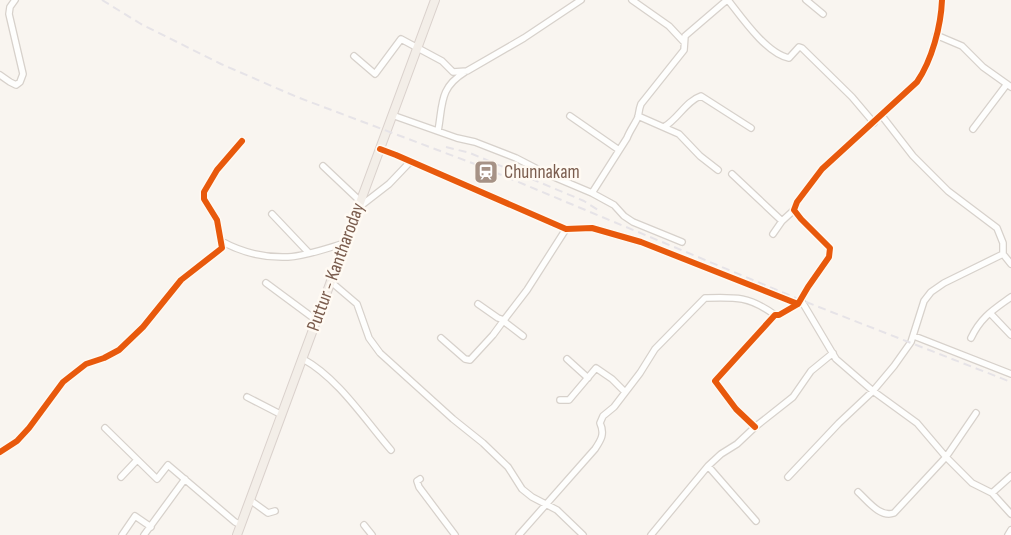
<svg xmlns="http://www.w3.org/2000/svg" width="1011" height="535" viewBox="0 0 1011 535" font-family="'Sofia Sans Condensed',sans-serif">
	<rect width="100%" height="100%" fill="#f9f5f0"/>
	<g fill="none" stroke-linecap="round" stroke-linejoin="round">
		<g stroke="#d7d1cb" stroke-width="8">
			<path id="minor" d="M632 0 669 26 683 41
				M728 0C742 18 767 54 789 58L799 47 802 48 852 97 874 123
				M806 0 823 14
				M936 35 962 46 983 67 1011 87
				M354 56 375 74 401 39 442 61 453 72 467 71 524 38 581 0
				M0 75 10 82 16 85 20 82 23 74 9 14 10 7 15 0
				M392 115 457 138 475 142 516 158 547 174 592 193 614 205 624 216 633 222 682 242
				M570 116 619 150
				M638 116 679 134 700 156 718 170
				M882 116 913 156 948 191 997 228 1003 243V254L1011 264
				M664 127C678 119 686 101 701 96L751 128
				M973 129 1007 84
				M438 131C443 104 439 88 465 72
				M380 149 396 155 566 229 592 228 641 242 798 304
				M323 166 360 201
				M732 174 782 221
				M592 193 627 138C630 130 635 124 638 117 639 113 639 109 641 104L684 50 685 36 727 0
				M358 208 389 184 410 162
				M272 214 308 252
				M773 234 782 221 794 210
				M221 241C241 252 265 258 288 257 306 256 328 248 345 243
				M330 281 357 304 369 338 380 353 453 419 483 443 508 467 522 489 532 497 557 510 583 535
				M266 283 316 320
				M801 300 836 359 873 391 917 423 946 457 972 483 992 493 1011 514
				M478 304 498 318 504 320 527 290 566 229
				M990 313 1011 335
				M914 336 1011 374
				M441 338 465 359 470 360 493 335 504 320 506 323 523 336
				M971 338C981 317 993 310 1011 297
				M303 359C338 378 365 420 391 450
				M567 359 588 378
				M247 397 282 415
				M560 400H569L596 368 612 379 625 392
				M755 427 736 409 715 381 775 315H779L798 304 808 287 829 257 830 248 801 219 794 210 797 202 822 169 917 82C932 60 941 26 942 0
				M105 428 157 479 168 465 235 522 241 525
				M0 452 17 441 29 428 63 382 86 364 104 358 119 350 143 327 181 280 222 248 217 220 204 199V192L217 170 242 141
				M708 466 756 521
				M121 477 137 460
				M788 477 839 423 873 391 894 366 911 342 924 301 931 292 944 283 1003 254
				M420 479 417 481 419 487 455 535
				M858 492C868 501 880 518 894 513L946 457 976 413
				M992 493 1011 476
				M250 500 268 513 275 511
				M364 525 372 535
				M122 535 135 516 151 527
				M144 535 185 479
				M519 535 595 449C601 440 605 434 600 423L603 416 614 407 640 373 655 349 705 298C735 297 749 296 775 315
				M651 535 708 466 721 454 737 444 755 427 793 397 811 371 833 353
				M1008 535 1011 530"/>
		</g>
		<g stroke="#dad1cc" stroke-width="10">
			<path id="major" d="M237 535 435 0"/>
		</g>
		<use href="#minor" stroke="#fefefd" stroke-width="5.5"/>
		<use href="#major" stroke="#f3eee8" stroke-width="8"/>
		<path stroke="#e6e3e7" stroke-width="2" stroke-dasharray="8 5" stroke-linecap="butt" d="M102 0 141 24 221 64 297 97 480 166 801 300 1011 382
			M446 147 470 153 584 201 598 210"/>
		<g stroke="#fffaf3" stroke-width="9">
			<path id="cycleway" d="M380 149 396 155 566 229 592 228 641 242 798 304
				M755 427 736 409 715 381 775 315H779L798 304 808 287 829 257 830 248 801 219 794 210 797 202 822 169 917 82C932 60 941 26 942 0
				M0 452 17 441 29 428 63 382 86 364 104 358 119 350 143 327 181 280 222 248 217 220 204 199V192L217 170 242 141"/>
		</g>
		<use href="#cycleway" stroke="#e8590c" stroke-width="6"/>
	</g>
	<defs>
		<g id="station-square" transform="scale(1.25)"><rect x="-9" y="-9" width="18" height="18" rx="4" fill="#a69286" stroke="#fffaf3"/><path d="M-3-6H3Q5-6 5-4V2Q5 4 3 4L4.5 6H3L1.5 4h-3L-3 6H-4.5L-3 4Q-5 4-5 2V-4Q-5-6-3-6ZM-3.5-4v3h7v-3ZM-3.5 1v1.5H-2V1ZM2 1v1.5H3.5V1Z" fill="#fff"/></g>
	</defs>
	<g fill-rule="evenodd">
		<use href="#station-square" x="486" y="172"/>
	</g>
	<g text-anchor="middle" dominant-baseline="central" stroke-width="5" stroke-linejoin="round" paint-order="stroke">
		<g font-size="19" fill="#7a5c4d" stroke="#fffaf3" text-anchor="start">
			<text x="504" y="172">Chunnakam</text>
		</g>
		<g font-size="19" fill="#7a5c4d" stroke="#fffaf3">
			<text transform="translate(336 267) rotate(-70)">Puttur - Kantharoday</text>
		</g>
	</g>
</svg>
